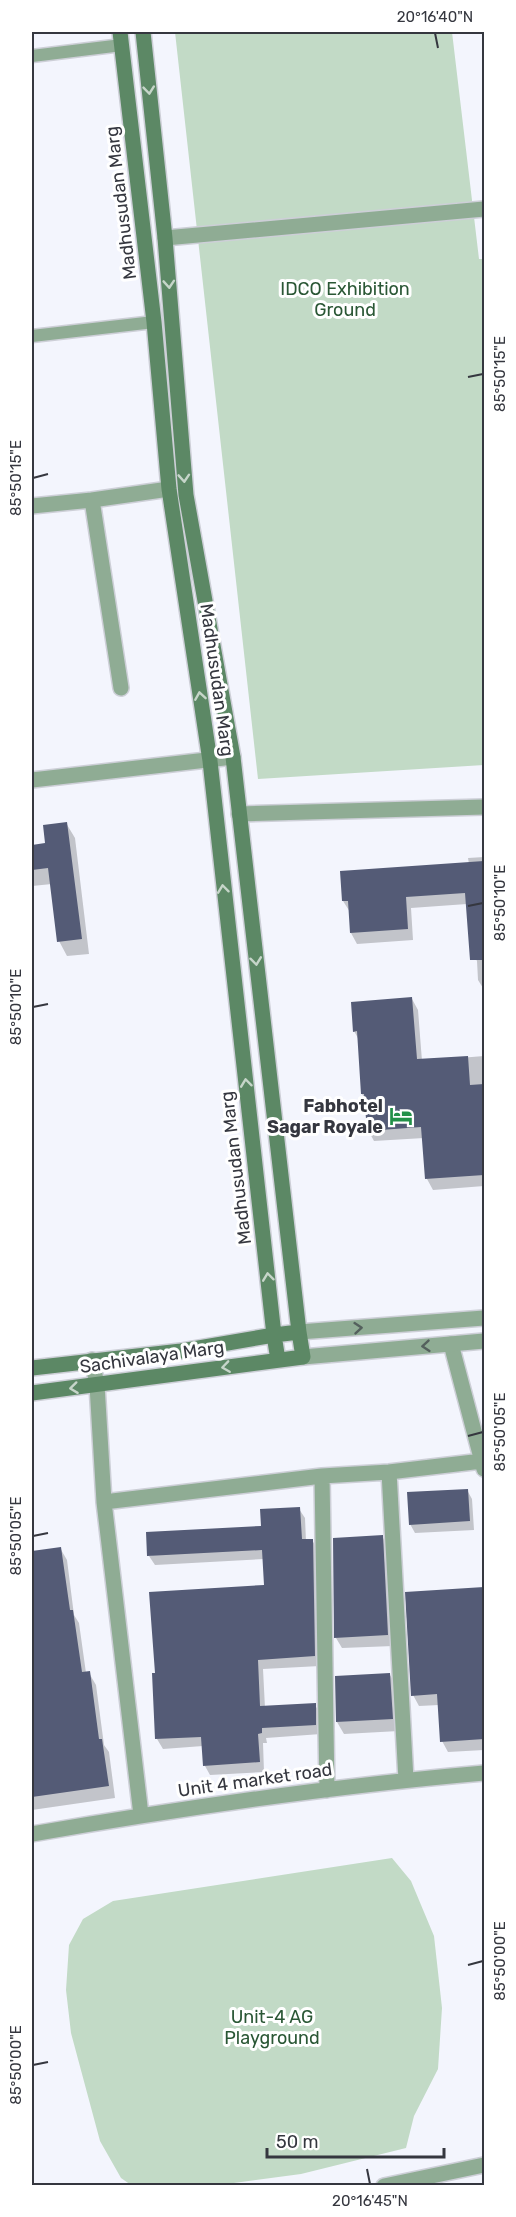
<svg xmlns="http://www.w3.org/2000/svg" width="516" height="2217" viewBox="0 0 516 2217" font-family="Rubik,sans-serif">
	<rect width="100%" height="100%" fill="#f3f5fd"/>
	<path fill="#c2dac6" d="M175 32H452L479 259H484V765L258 779Z
		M392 1858 411 1881 434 1936 442 2008 438 2069 414 2116 406 2148 301 2174 219 2185H131L121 2178 100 2141 71 2033 66 1990 69 1945 83 1919 113 1901Z"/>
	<path fill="#0003" d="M66 823 75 838 89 954 67 956 59 941 52 884 32 886V846L47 844Z
		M484 857V1007L483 988 478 980 477 961 470 949 467 904 411 908 413 940 357 944 351 933 350 912 343 901 469 864 468 858Z
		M412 999 418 1010 422 1061 484 1056V1186L433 1190 427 1179 424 1138 374 1141 368 1130 366 1100 362 1094 359 1040 354 1031Z
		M467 1490 472 1499 474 1530 415 1533 410 1524Z
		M299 1509 305 1518 306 1541 312 1540 318 1550 320 1666 263 1669 265 1708 315 1705 321 1715V1734L266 1738 267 1743H263L264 1772 210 1775 205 1766 203 1746 163 1749 157 1739 266 1587 264 1559 155 1565 149 1556 262 1528Z
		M382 1536 388 1547 393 1646 342 1648 336 1638Z
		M60 1548 67 1560 74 1615 79 1623 86 1673H89L96 1685 104 1745 109 1752 115 1798 32 1810V1552Z
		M484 1589V1750L448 1752 442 1741 439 1705 419 1706 413 1695 407 1593Z
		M390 1675 397 1687 399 1731 344 1734 337 1722Z"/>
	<path fill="#545b76" d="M67 822 82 939 57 942 48 868 32 870V845L45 843 43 825Z
		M484 861V960H470L465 893 406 897 408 929 350 933 348 901H342L340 871Z
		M412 997 417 1059 468 1056 470 1085 484 1084V1175L425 1179 421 1127 367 1131 364 1094H361L357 1031 353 1032 351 1002Z
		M468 1489 470 1521 409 1525 407 1492Z
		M300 1507 302 1539H313L315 1656 258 1660 260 1706 316 1703V1725L262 1728V1733L258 1734 260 1762 203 1766 201 1737 155 1739 152 1673H155L149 1592 264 1585 262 1550 147 1556 146 1532 261 1526 260 1509Z
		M383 1535 388 1635 334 1638 333 1538Z
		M61 1547 70 1610H73L82 1672 90 1671 99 1739H102L109 1786 32 1797V1551Z
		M484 1587V1739L440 1742 437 1694 411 1696 405 1592Z
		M390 1673 393 1719 336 1722 335 1676Z"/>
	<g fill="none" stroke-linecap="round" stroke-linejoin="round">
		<g stroke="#cdcfd7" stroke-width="15">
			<path id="service" d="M32 56 122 45
				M32 336 154 322"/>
		</g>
		<g stroke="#cdcfd7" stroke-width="18">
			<path id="minor" d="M165 238 484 209
				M92 500 121 688
				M32 506 92 500 169 489
				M32 780 233 757
				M239 814 484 807
				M451 1344 484 1469
				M92 1360 97 1385 104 1502 141 1815
				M389 1472 406 1780
				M322 1476 327 1790
				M104 1502 322 1476 389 1472 482 1461
				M32 1834C182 1808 333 1786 484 1773
				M384 2186 484 2165"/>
		</g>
		<g stroke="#cdcfd7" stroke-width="18">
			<path id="tertiary" d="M299 1332 484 1318
				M303 1357 484 1341"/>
		</g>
		<g stroke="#cdcfd7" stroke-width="18">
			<path id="secondary" d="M143 32 165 238 186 495 233 757 299 1332
				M32 1368 181 1351 274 1335 210 761 169 489 154 322 120 32
				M32 1393 303 1357 299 1332 274 1335 278 1360"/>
		</g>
		<use href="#service" stroke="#8fac94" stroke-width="12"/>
		<use href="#minor" stroke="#8fac94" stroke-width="15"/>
		<use href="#tertiary" stroke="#8fac94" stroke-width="15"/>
		<use href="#secondary" stroke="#5c8865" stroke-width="15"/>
	</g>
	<defs><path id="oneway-chevron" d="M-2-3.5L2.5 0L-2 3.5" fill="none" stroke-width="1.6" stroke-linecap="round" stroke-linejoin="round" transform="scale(1.5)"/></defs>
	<g stroke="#c6d5c9">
		<use href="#oneway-chevron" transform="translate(149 90) rotate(84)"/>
		<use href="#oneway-chevron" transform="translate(169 284) rotate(86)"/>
		<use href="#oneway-chevron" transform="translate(184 478) rotate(86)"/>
		<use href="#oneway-chevron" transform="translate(200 696) rotate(-99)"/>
		<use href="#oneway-chevron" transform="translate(223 889) rotate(-97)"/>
		<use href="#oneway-chevron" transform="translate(256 961) rotate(83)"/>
		<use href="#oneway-chevron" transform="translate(246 1083) rotate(-97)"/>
		<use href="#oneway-chevron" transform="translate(268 1277) rotate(-97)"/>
		<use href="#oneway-chevron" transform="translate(226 1367) rotate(172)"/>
		<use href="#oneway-chevron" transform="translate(74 1388) rotate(173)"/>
	</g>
	<g stroke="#54605d">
		<use href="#oneway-chevron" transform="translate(358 1328) rotate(-5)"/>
		<use href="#oneway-chevron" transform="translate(426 1346) rotate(175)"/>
	</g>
	<path fill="none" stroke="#35373f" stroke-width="2" d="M435 33 438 48M468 377 483 374M33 478 48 474M468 906 483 903M33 1007 48 1004M468 1436 483 1432M33 1536 48 1533M468 1965 483 1961M33 2065 48 2062M367 2169 370 2184"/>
	<defs>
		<g id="hotel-bare" transform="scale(1.8)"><path d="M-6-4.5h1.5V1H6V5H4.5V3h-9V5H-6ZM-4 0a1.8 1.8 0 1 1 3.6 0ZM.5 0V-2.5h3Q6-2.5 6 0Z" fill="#229048" stroke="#fff" stroke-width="2.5" paint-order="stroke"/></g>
	</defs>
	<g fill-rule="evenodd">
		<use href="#hotel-bare" x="401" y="1116"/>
	</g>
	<g text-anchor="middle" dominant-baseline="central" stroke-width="6" stroke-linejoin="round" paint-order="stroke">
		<g font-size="18" fill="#35373f" stroke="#fff">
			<text transform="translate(121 203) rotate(-97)">Madhusudan Marg</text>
			<text transform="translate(217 680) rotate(82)">Madhusudan Marg</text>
			<text transform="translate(236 1168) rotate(-97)">Madhusudan Marg</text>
			<text transform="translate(152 1357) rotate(-8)">Sachivalaya Marg</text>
			<text transform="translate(255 1780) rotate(-8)">Unit 4 market road</text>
		</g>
		<g font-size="18" fill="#2a5735" stroke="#fff">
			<text x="345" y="289">IDCO Exhibition<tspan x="345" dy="21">Ground</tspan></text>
			<text x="272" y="2017">Unit-4 AG<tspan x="272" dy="21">Playground</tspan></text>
		</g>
		<g font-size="18" font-weight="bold" fill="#35373f" stroke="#fff" text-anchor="end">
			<text x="383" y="1106">Fabhotel<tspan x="383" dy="21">Sagar Royale</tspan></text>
		</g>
	</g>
	<rect width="516" height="2217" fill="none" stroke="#ffffff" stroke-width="66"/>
	<path d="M267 2148v9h177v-9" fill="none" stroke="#35373f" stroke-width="3"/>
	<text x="276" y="2148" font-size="18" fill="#35373f" stroke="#ffffff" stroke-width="4.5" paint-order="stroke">50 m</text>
	<rect x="33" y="33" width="450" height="2151" fill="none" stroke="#35373f" stroke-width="2"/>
	<g font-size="15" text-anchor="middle" fill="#35373f">
		<text x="435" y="22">20°16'40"N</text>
		<text transform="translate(500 374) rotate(-90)" y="5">85°50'15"E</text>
		<text transform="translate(16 478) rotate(-90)" y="5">85°50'15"E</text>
		<text transform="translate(500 903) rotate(-90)" y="5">85°50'10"E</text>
		<text transform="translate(16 1007) rotate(-90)" y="5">85°50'10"E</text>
		<text transform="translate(500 1432) rotate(-90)" y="5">85°50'05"E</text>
		<text transform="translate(16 1536) rotate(-90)" y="5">85°50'05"E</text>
		<text transform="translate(500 1961) rotate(-90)" y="5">85°50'00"E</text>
		<text transform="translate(16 2065) rotate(-90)" y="5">85°50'00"E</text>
		<text x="370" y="2206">20°16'45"N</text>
	</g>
</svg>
